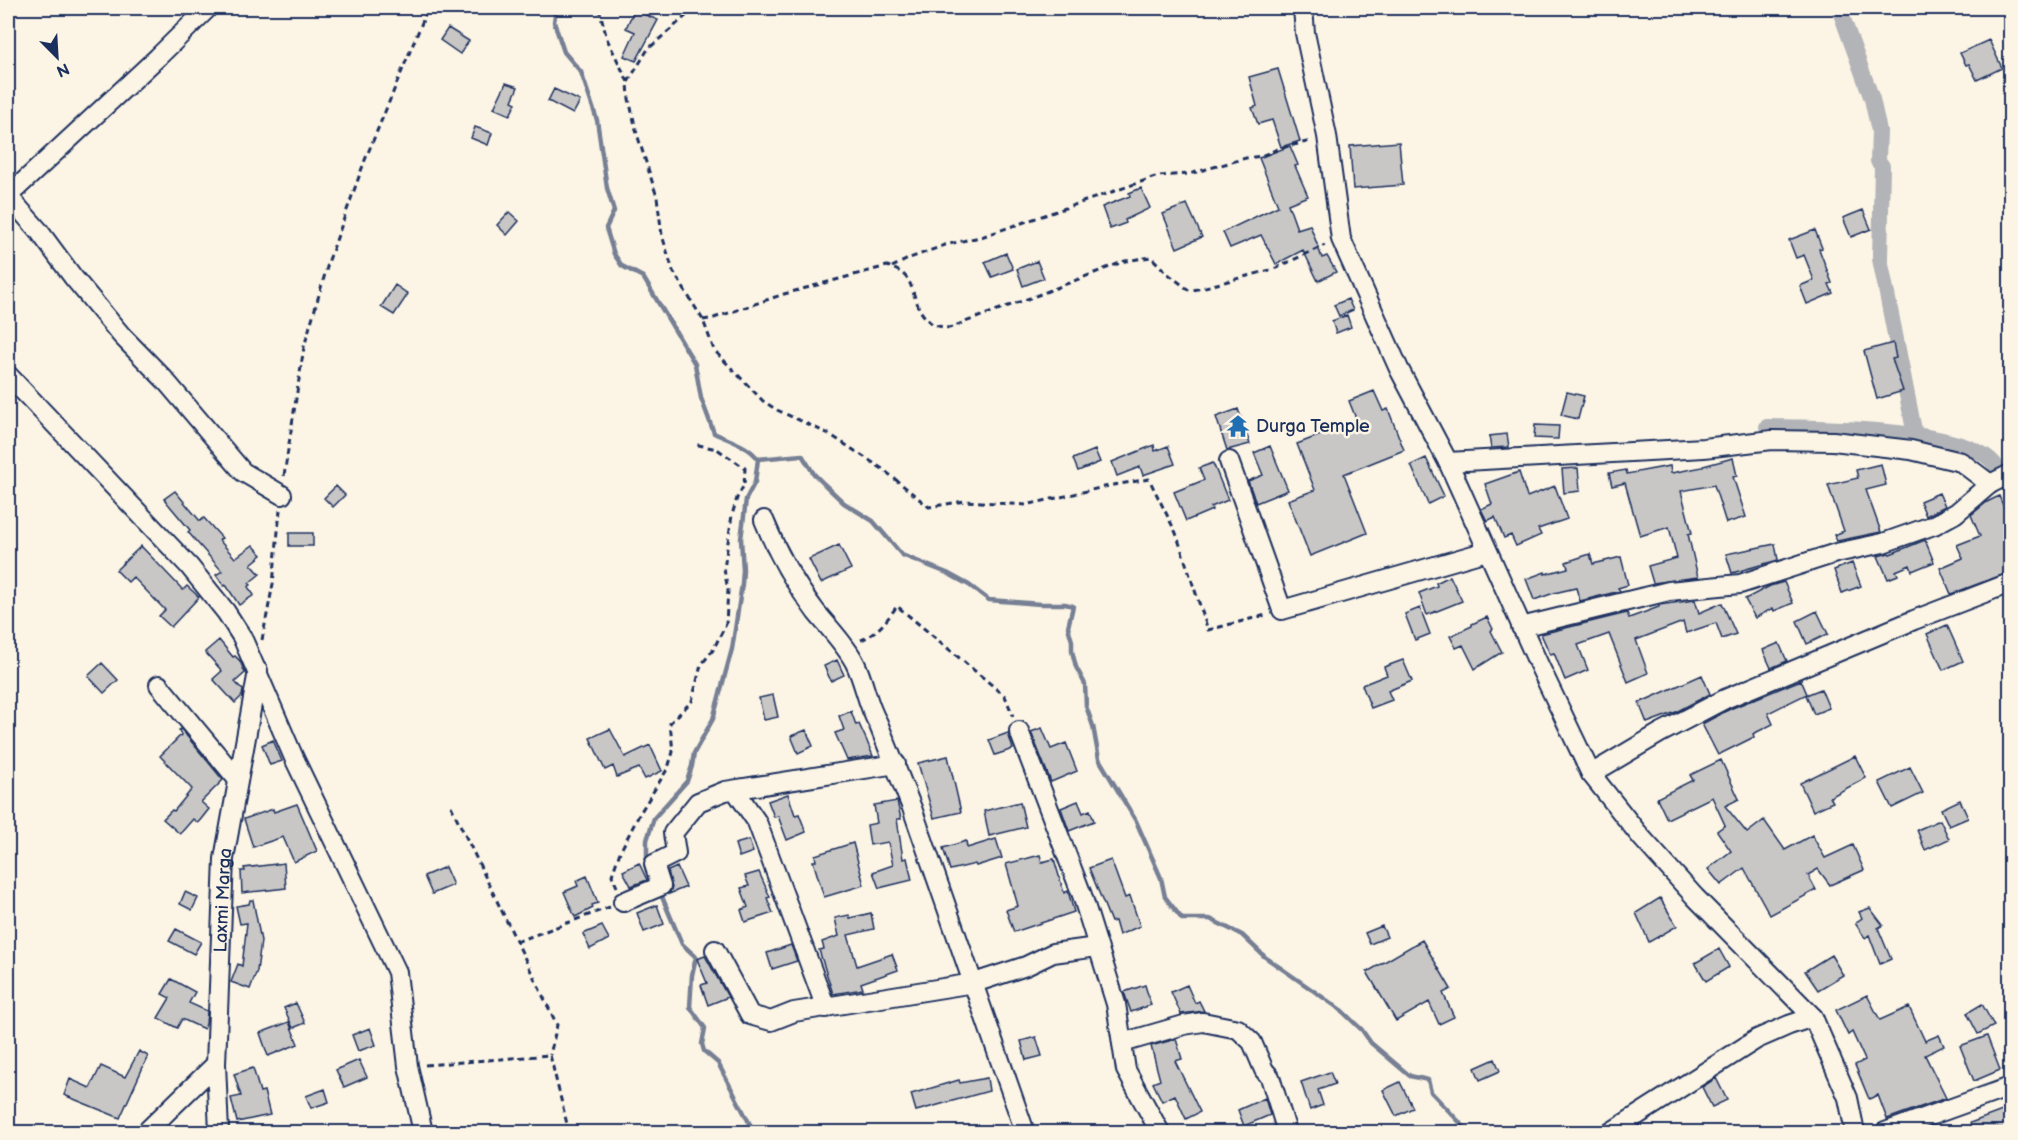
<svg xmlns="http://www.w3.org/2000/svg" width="2018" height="1140" viewBox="0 0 2018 1140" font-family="'Balsamiq Sans',sans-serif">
	<rect width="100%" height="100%" fill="#fcf5e5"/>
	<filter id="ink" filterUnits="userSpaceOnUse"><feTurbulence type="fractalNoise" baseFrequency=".0167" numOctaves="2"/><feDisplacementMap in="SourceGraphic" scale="12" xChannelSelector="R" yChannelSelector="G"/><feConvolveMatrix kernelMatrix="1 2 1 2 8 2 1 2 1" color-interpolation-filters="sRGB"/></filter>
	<g filter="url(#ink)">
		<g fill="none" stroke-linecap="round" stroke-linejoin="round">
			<path stroke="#767f94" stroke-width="4.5" d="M556 8 554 22 564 52 581 72 597 120 607 188 614 211 606 228 614 254 622 266 643 277 695 364 701 398 714 433C730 441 748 445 758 459L802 455 814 474 824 484 844 503 873 521 902 555 947 573 969 585 989 600 1040 604H1065L1073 606 1068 627 1072 641V651L1076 667 1085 684 1086 706 1093 726 1099 759 1136 821 1161 878 1165 897 1182 919H1210L1242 935 1265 957 1341 1010 1362 1030 1371 1043 1410 1076 1428 1080 1431 1092 1465 1128 1466 1132
				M2007 486 2010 491
				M647 862V840L654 818 687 781 692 766 694 753 713 719 732 649 742 584 743 570 741 539 744 516 746 499 755 482 758 459
				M660 892 682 944 696 957 692 975 690 1007 705 1028 702 1044 704 1051 718 1063 754 1132"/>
			<path stroke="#b2b4b8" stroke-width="16" d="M1839 8 1872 99 1879 131 1878 161 1882 166 1880 259 1915 435
				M1767 427C1812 428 1976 426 1997 468"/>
		</g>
		<path fill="#c8c7c6" stroke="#1b2f5e" stroke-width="1.5" d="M634 10 658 20 636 61 624 56 635 32 626 28Z
			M448 28 469 41 460 54 440 40Z
			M1989 40 2002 68 1977 80 1969 64 1966 65 1960 53Z
			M1278 69 1300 141 1281 147 1272 120 1258 124 1252 108 1257 106 1249 77Z
			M506 83 518 87 512 101 516 103 510 115 494 108Z
			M554 89 580 101 573 114 548 101Z
			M475 127 492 133 488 145 471 138Z
			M1399 142 1403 185 1353 189 1350 146Z
			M1290 146 1298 165 1295 166 1308 196 1288 204 1297 229 1310 225 1322 258 1327 256 1336 272 1318 281 1303 250 1276 264 1261 235 1230 248 1223 232 1278 206 1259 158Z
			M1141 188 1150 208 1125 220 1126 223 1110 229 1102 207 1130 196 1129 193Z
			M1187 204 1202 237 1177 248 1163 214Z
			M1863 210 1871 229 1851 237 1843 218Z
			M509 212 519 221 507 235 497 225Z
			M1815 230 1822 248 1819 249 1832 283 1829 284 1833 293 1807 304 1800 286 1814 280 1804 255 1796 258 1789 240Z
			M1006 253 1013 269 992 277 985 262Z
			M1037 261 1044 278 1023 286 1017 269Z
			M395 285 408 294 394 315 381 307Z
			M1348 299 1353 310 1339 316 1334 305Z
			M1347 315 1351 327 1336 333 1332 321Z
			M1893 343 1896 358 1892 359 1903 391 1877 399 1864 351Z
			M1374 391 1383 411 1388 409 1404 450 1344 474 1367 533 1310 556 1288 500 1315 490 1297 444 1357 421 1349 401Z
			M1567 392 1584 396 1578 419 1561 415Z
			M1238 409 1250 444 1227 450 1216 417Z
			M1535 425 1559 426 1558 439 1534 438Z
			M1507 434 1509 447 1491 448 1489 436Z
			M1154 445 1155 451 1168 446 1175 464 1143 475 1140 467 1117 476 1112 462Z
			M1270 446 1288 490 1256 503 1248 481 1263 475 1254 453Z
			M1095 450 1100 462 1078 471 1073 459Z
			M1426 458 1444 496 1428 504 1411 465Z
			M1733 458 1737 476 1733 477 1746 517 1726 523 1714 485 1681 491 1692 533 1688 534 1698 577 1653 583 1648 566 1677 558 1669 527 1640 536 1625 483 1612 486 1609 473 1626 470 1627 474 1670 466 1671 473 1703 467V466Z
			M1213 463 1228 500 1211 507 1212 510 1186 521 1174 492 1204 480 1199 468Z
			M1881 464 1886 485 1866 490 1881 532 1837 541 1834 535 1844 531 1828 485 1858 478 1856 470Z
			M1578 468 1580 491 1564 493 1562 469Z
			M1519 472 1527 497 1555 486 1567 519 1538 529 1541 535 1516 546 1511 535 1504 538 1495 517 1487 521 1481 509 1492 504 1485 484Z
			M336 486 345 495 333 507 324 498Z
			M175 491 200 521 204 518 222 538 219 540 235 558 253 545 262 555 251 564 260 574 249 583 251 585 248 587 254 595 239 605 226 585 224 586 216 575 222 571 188 532 190 530 164 499Z
			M1939 493 1945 506 1926 516 1920 501Z
			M1999 496 2010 522V572L1951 594 1940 568 1963 558 1957 545 1980 536 1971 515 1987 502Z
			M289 533H313V546H289Z
			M1925 540 1934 562 1912 571 1910 565 1896 571 1898 575 1888 579 1878 556 1889 553 1890 554Z
			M1775 544 1778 560 1732 573 1726 554Z
			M839 545 851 569 821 583 809 559Z
			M141 546 183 590 187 586 199 597 171 627 159 616 165 610 133 577 128 582 116 570Z
			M1590 554 1593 564 1621 557 1628 585 1618 588 1620 591 1580 601 1576 588 1554 593 1534 600 1526 579 1545 572V574L1568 568 1566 562Z
			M1852 563 1861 586 1842 593 1834 570Z
			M1450 576 1462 601 1427 615 1419 593 1437 586 1436 583Z
			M1784 582 1793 603 1774 611 1773 608 1755 618 1745 599 1770 586Z
			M1695 600 1699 613 1722 603 1736 634 1722 639 1716 623 1686 633 1683 622 1636 640 1648 673 1628 682 1609 634 1578 645 1588 670 1565 680 1554 653 1550 654 1541 634 1627 613 1629 618 1659 607V605Z
			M1420 608 1430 634 1415 640 1405 614Z
			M1817 611 1828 634 1807 644 1797 621Z
			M1487 617 1493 629 1491 631 1502 652 1475 669 1463 645 1456 648 1450 636 1472 626V624Z
			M1947 625 1963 661 1943 670 1927 634Z
			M219 640 233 657 235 656 240 661 245 673 235 682 243 690 242 696 235 703 213 679 222 671 205 652Z
			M1779 643 1787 661 1771 668 1763 650Z
			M837 660 844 675 831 681 824 666Z
			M1403 660 1412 681 1388 691 1392 700 1371 708 1362 685 1387 675 1384 667Z
			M102 663 118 680 104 693 88 676Z
			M1702 675 1710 694 1676 712 1647 723 1639 703Z
			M1801 680 1807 694 1768 713 1773 724 1753 734 1754 737 1718 755 1702 724 1730 709Z
			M1821 689 1829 708 1814 714 1806 695Z
			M773 695 778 717 764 720 759 698Z
			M851 711 856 725 859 724 866 739 873 756 847 760 835 733 844 730 839 716Z
			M1042 728 1051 749 1066 743 1077 771 1051 782 1031 732Z
			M181 729 223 780 201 802 209 809 198 823 193 819 180 834 163 819 172 810 174 811 192 789 160 756 181 735 179 730Z
			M610 729 625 757 650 745 662 771 645 779 639 768 617 777 613 766 605 770 590 738Z
			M806 730 813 746 798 753 791 736Z
			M1008 733 1013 749 995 755 989 740Z
			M273 740 282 761 270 765 262 745Z
			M948 756 961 812 934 818 918 763Z
			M1855 756 1866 778 1830 797 1833 802 1813 811 1800 783Z
			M1721 760 1739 799 1725 806 1747 833 1764 820 1785 850 1812 835 1825 858 1853 845 1864 870 1830 885 1818 869 1808 875 1816 890 1770 915 1744 868 1721 885 1708 869 1731 851 1717 831 1725 825 1712 797 1667 819 1657 798 1693 780 1690 775Z
			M1910 767 1923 793 1892 808 1879 782Z
			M788 794 795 815 799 814 806 832 787 840 778 816 774 817 768 801Z
			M1960 800 1968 818 1949 826 1941 809Z
			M897 801 901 819H897L903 859 907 858 912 880 879 888 873 872 893 865 888 842 870 845 867 825 877 823 874 805Z
			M1078 801 1083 813 1090 810 1094 821 1069 831 1061 808Z
			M1020 802 1026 827 989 836 984 811Z
			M297 804 317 851 294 862 283 837 253 847 244 819 273 809 274 812Z
			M1940 820 1949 839 1925 850 1917 830Z
			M996 839 1002 858 976 866 975 864 950 870 943 848 966 841 967 848Z
			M749 840 753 852 739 857 735 844Z
			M853 843 864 885 824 897 813 861H816L815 855Z
			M1040 855 1042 862 1054 859 1064 893 1068 891 1074 912 1014 932 1006 910 1018 906 1006 864Z
			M1111 860 1125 898 1130 896 1140 926 1119 935 1115 921 1111 922 1089 868Z
			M284 863 286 888 242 893 241 871H245L244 868Z
			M639 863 647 880 631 886 623 871Z
			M445 867 453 885 432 894 424 876Z
			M677 867 686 887 669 894 672 888 668 871Z
			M759 872 770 897 767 898 773 913 745 922 741 910 748 907 741 888 749 886 745 876Z
			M587 876 598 903 592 905 593 908 575 917 564 892 578 886 576 881Z
			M185 892 198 898 192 910 180 904Z
			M1660 898 1677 926 1649 942 1636 913Z
			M250 900H253L261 941 257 971 250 989 231 982 238 964 242 966 247 923 240 924 236 906 249 904Z
			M657 905 664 924 644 932 637 913Z
			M1870 908 1883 925 1878 928 1891 959 1880 964 1869 935 1865 938 1855 923 1862 918 1859 912Z
			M871 913 874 929 848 935 857 966 892 954 898 970 861 983 863 989 833 994 819 950 824 949 822 942 839 936 835 918 849 915 850 918Z
			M602 926 609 939 590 949 583 934Z
			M1382 926 1387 937 1370 944 1365 933Z
			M176 929 201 942 194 954 169 941Z
			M1422 940 1451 989 1443 993 1454 1017 1439 1024 1429 1002 1396 1021 1367 972Z
			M791 945 797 961 772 969 767 953Z
			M1719 949 1729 967 1706 981 1695 963Z
			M1831 955 1843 975 1818 990 1805 971Z
			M705 956 728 997 708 1005 701 985 707 983 697 959Z
			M171 979 195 992 189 1003 207 1011 206 1024 204 1029 182 1019 177 1028 158 1018 170 998 162 994Z
			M1145 985 1151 1005 1131 1012 1124 992Z
			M1187 985 1195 1003 1199 1001 1204 1011 1181 1014 1171 992Z
			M1867 995 1880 1020 1909 1007 1925 1041 1939 1035 1944 1046 1925 1055 1946 1098 1887 1119 1878 1095 1869 1099 1855 1065 1865 1060 1852 1032 1848 1035 1836 1010Z
			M296 1003 305 1023 293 1028 284 1008Z
			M1982 1004 1994 1026 1978 1034 1967 1013Z
			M289 1022 298 1044 268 1056 260 1033Z
			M370 1028 376 1045 358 1051 352 1035Z
			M1987 1036 2000 1070 1974 1081 1960 1046Z
			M1036 1037 1042 1056 1026 1060 1021 1041Z
			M1176 1039 1182 1059 1175 1061 1200 1112 1186 1119 1175 1095 1162 1101 1153 1083 1160 1080 1151 1046Z
			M139 1051 148 1056 120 1118 64 1095 70 1079 90 1088 101 1066 125 1077Z
			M1495 1059 1500 1071 1480 1080 1475 1068Z
			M359 1060 367 1077 344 1087 336 1070Z
			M253 1068 260 1092 264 1091 270 1115 237 1122 231 1098 241 1096 234 1074Z
			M1330 1072 1335 1084 1318 1090 1323 1105 1310 1110 1301 1082Z
			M987 1078 989 1091 916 1111 911 1094 959 1080 960 1083Z
			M1716 1078 1727 1100 1712 1107 1702 1087Z
			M1400 1082 1413 1108 1396 1116 1383 1090Z
			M325 1089 329 1102 311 1108 306 1096Z
			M1265 1098 1270 1115 1244 1126 1238 1110Z
			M2010 1108V1132H1973L1970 1123Z"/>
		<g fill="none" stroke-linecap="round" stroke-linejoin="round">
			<g stroke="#1b2f5e" stroke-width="22">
				<g id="minor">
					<path d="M1303 8 1305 33 1327 136 1341 239 1399 369 1448 462 1539 665 1591 774 1641 837 1695 897 1813 1017 1848 1098 1855 1132"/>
					<path d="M8 196 39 231 73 277 122 336 164 379 243 472 282 495"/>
					<path d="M8 196 158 57 208 8"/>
					<path d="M8 375 189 566 226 612 242 637 294 758 397 972 408 1066 423 1132"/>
					<path d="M1229 461 1282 610 1487 551"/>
					<path d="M1448 462 1704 448 1772 440 1833 441 1911 450 1961 462 1990 484"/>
					<path d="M764 520C777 553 795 584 816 612 829 628 846 645 855 663 865 683 867 705 878 723L912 808 1025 1132"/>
					<path d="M1521 627 1669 591 1740 584 1836 553 1883 543 1934 525 1956 513 1990 484 2010 474"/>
					<path d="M159 685 238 780"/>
					<path d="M1019 731 1082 895 1116 1004 1126 1070 1160 1132"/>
					<path d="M1591 774 1660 733 1725 699 1914 620 2010 583"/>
					<path d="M735 790 757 822 826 1008"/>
					<path d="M623 902 661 886 654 864 676 853 673 833 698 802 725 791 896 764"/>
					<path d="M715 950 750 1015 771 1021 794 1012 974 983 1026 966 1053 953 1097 947"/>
					<path d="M1122 1043 1184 1025 1203 1022 1238 1029 1252 1042 1264 1070 1270 1077 1287 1132"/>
					<path d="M146 1132 216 1064"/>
					<path id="s1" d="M219 1132 216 1064 224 859 258 671"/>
					<path d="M1611 1132 1757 1039 1789 1025 1813 1017"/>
					<path d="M1885 1132 2010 1087"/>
				</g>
			</g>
			<path stroke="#1b2f5e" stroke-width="3" stroke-dasharray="6 4.5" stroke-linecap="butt" d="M599 8 607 39 628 82 629 99 637 134 657 197 662 235 673 271 703 320 714 350 763 401 777 410 829 434 884 470 929 507 965 501 1026 505 1113 485 1149 479 1176 533 1208 630 1266 615
				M628 82 648 49 695 8
				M892 267 910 258 945 245 984 236 1158 176 1189 174 1246 158 1261 156 1280 148 1311 141
				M703 320 714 318 784 294 887 266C915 275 909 288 920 310 923 316 929 321 933 325L949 328 1038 295 1125 261 1151 257 1167 273 1190 291 1274 269 1325 245
				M284 476 304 347 329 260 365 160 428 8
				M262 640 273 584 280 510
				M861 640C877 634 887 620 897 606L1005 696 1013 716
				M451 806 557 1025 550 1055
				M617 887 612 875 620 852 640 813 668 768 673 752 670 723 692 701 701 665 713 650 726 624 728 590 724 569 732 515 737 498 744 485 745 468 717 449 694 444
				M516 942 610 907
				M425 1065 550 1055 569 1132"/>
			<use href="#minor" stroke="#fcf5e5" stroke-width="18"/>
		</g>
	</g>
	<defs>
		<g id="temple-bare" transform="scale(1.8)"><path d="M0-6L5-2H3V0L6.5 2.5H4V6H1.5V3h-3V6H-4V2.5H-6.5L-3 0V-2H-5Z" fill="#1f6fb2" stroke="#fcf5e5" stroke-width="2.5" paint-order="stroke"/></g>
	</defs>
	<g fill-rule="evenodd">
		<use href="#temple-bare" x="1238" y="426"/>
	</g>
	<g text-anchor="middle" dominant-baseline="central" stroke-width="5" stroke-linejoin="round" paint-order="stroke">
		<g font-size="18" fill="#1b2f5e" stroke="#fcf5e5" text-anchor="start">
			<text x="1256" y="426">Durga Temple</text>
		</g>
		<g font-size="18" fill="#1b2f5e" stroke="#fcf5e5">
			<text stroke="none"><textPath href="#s1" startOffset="232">Laxmi Marga</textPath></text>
		</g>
	</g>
	<rect width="2018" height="1140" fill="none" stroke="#fcf5e5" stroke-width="30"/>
	<rect x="15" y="15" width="1988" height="1110" fill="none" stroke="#1b2f5e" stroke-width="2" filter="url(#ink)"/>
	<g transform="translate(57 57) rotate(156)" stroke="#fcf5e5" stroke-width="4.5" paint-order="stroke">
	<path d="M0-4.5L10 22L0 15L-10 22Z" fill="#1b2f5e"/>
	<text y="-9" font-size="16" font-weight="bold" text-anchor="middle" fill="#1b2f5e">N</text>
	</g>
</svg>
